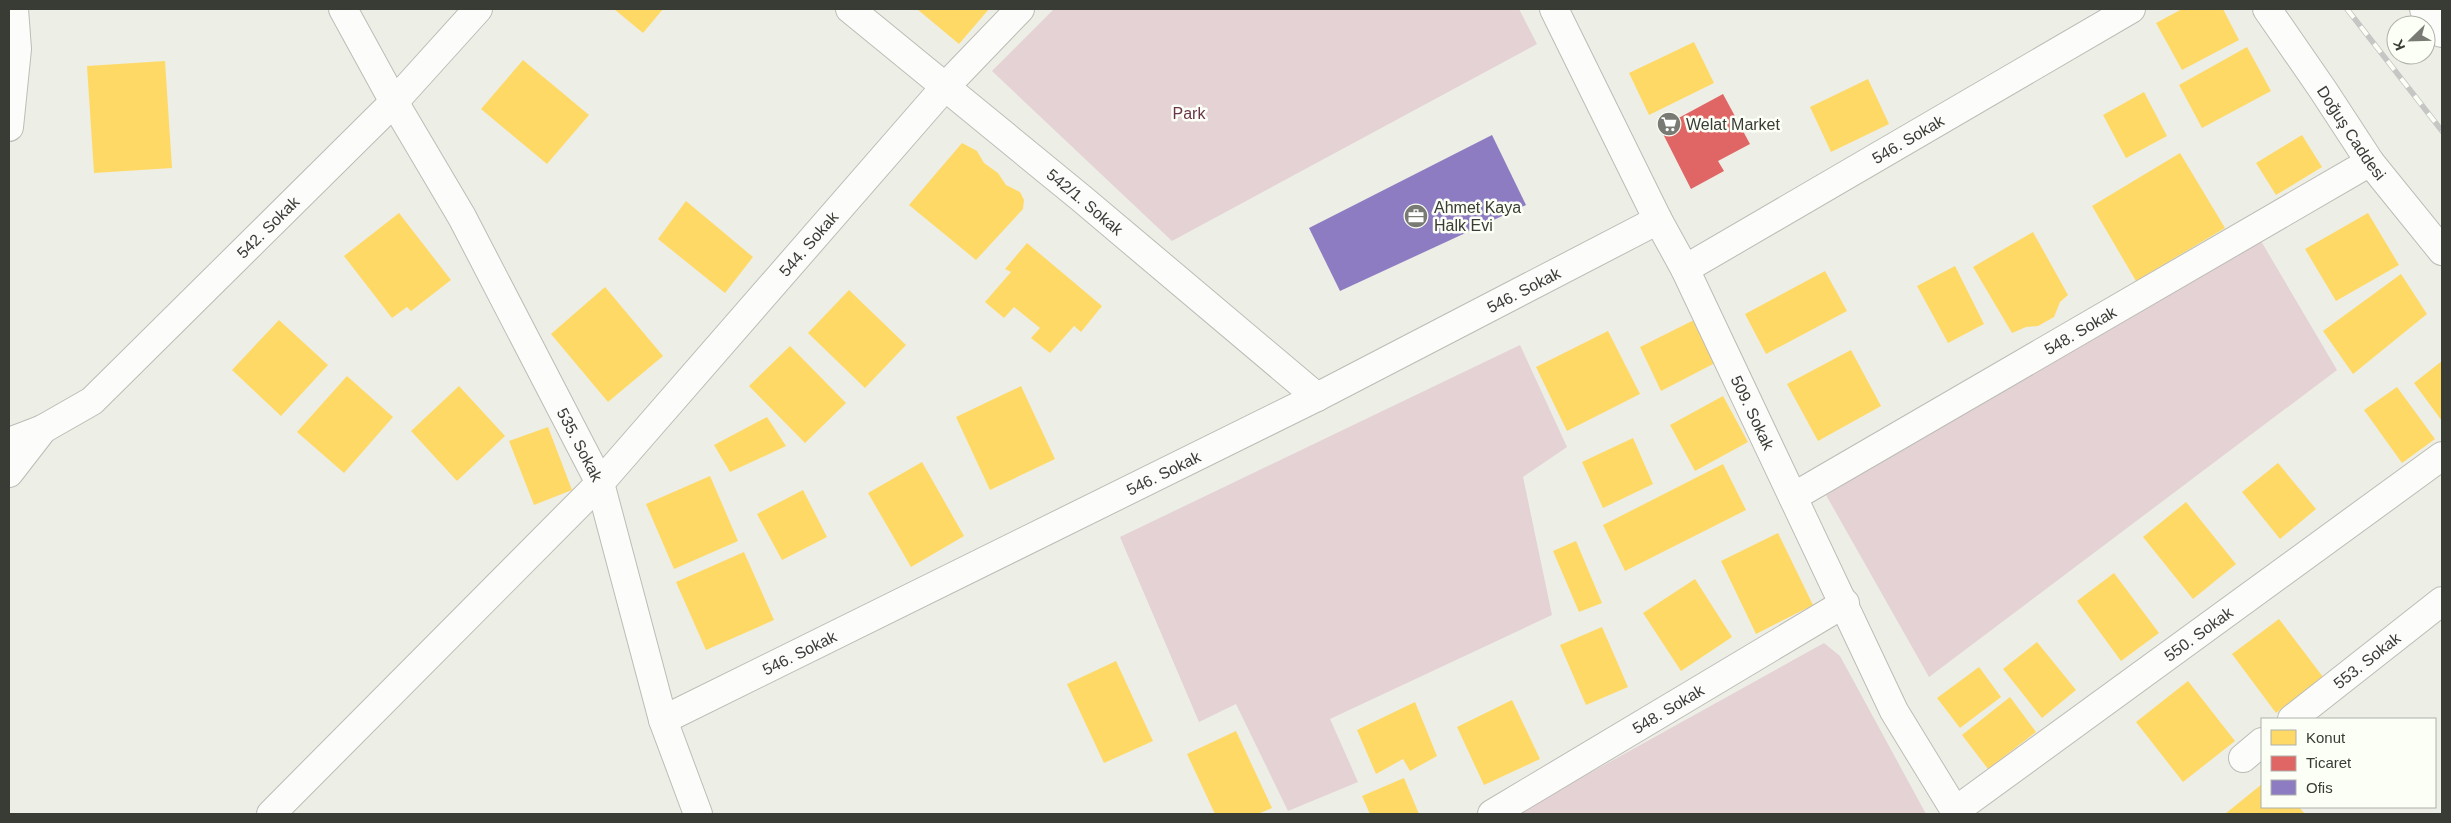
<svg xmlns="http://www.w3.org/2000/svg" width="2451" height="823" viewBox="0 0 2451 823" font-family="Arial,sans-serif">
	<rect width="100%" height="100%" fill="#edeee6"/>
	<path fill="#e4d2d5" d="M1054 9H1519L1537 44 1172 241 992 71Z
		M2261 241 2337 370 1929 677 1826 495Z
		M1520 345 1567 447 1523 477 1552 615 1330 719 1358 782 1288 811 1236 704 1199 722 1120 537Z
		M1824 643 1840 656 1926 814H1516Z"/>
	<path fill="#ffd966" d="M614 9H663L643 33Z
		M917 9H989L959 44Z
		M2182 9H2223L2239 40 2182 70 2156 23Z
		M1694 42 1714 83 1649 115 1629 73Z
		M2247 47 2271 91 2202 128 2179 85Z
		M523 60 589 115 547 164 481 109Z
		M165 61 172 168 94 173 87 66Z
		M1868 79 1889 124 1831 152 1810 107Z
		M2144 92 2167 136 2126 158 2103 115Z
		M2302 135 2322 167 2276 195 2256 163Z
		M962 143 977 151 984 163 998 173 1006 185 1020 192 1024 200 1023 209 976 260 909 205Z
		M2180 153 2225 228 2136 281 2092 206Z
		M686 201 753 257 725 293 658 239Z
		M399 213 451 280 411 311 407 307 392 318 344 256Z
		M2368 213 2399 265 2336 301 2305 249Z
		M2033 232 2068 295 2060 302 2054 317 2038 326 2026 327 2012 333 1973 267Z
		M1027 243 1102 306 1081 332 1074 326 1050 353 1031 338 1040 328 1014 307 1004 318 985 302 1011 272 1005 269Z
		M1955 266 1984 324 1948 343 1917 286Z
		M1825 271 1847 311 1766 354 1745 314Z
		M2401 274 2427 314 2353 374 2323 331Z
		M605 287 663 356 608 402 551 334Z
		M849 290 906 345 865 388 808 333Z
		M279 320 328 365 281 416 232 370Z
		M1694 320 1715 363 1661 391 1640 347Z
		M1608 331 1640 394 1567 431 1536 367Z
		M790 346 846 403 805 443 749 386Z
		M1851 350 1881 406 1818 441 1787 384Z
		M2442 361V421L2414 383Z
		M347 376 393 417 344 473 297 432Z
		M459 386 505 436 457 481 411 431Z
		M1021 386 1055 459 990 490 956 417Z
		M2397 387 2435 439 2402 463 2364 410Z
		M1723 396 1748 442 1695 471 1670 425Z
		M767 417 786 446 730 472 714 445Z
		M548 427 572 490 534 505 509 441Z
		M1633 438 1653 484 1603 508 1582 462Z
		M922 462 964 536 911 567 868 493Z
		M2278 463 2316 509 2280 539 2242 492Z
		M1723 464 1746 510 1625 571 1603 525Z
		M710 476 738 541 674 569 646 504Z
		M803 490 827 537 782 560 757 514Z
		M2186 502 2236 564 2193 599 2143 537Z
		M1778 533 1813 605 1756 634 1721 561Z
		M1576 541 1602 603 1579 612 1553 551Z
		M744 552 774 620 706 650 676 582Z
		M2114 573 2159 633 2121 661 2077 601Z
		M1695 579 1732 637 1681 671 1643 613Z
		M2279 619 2323 677 2276 713 2232 654Z
		M1602 627 1628 687 1586 705 1560 645Z
		M2037 642 2076 690 2042 718 2003 669Z
		M1116 661 1153 741 1104 763 1067 684Z
		M1979 667 2001 697 1960 728 1937 698Z
		M2188 681 2235 741 2183 782 2136 722Z
		M2010 697 2036 732 1988 769 1962 735Z
		M1512 700 1540 759 1484 785 1457 727Z
		M1415 702 1437 756 1410 771 1403 759 1376 774 1357 730Z
		M1236 731 1272 808 1258 814H1215L1187 754Z
		M1404 778 1419 814H1370L1362 796Z
		M2262 784V807H2299L2305 814H2225Z"/>
	<path fill="#e06666" d="M1723 94 1750 144 1718 161 1724 171 1691 189 1660 128Z"/>
	<path fill="#8e7cc3" d="M1492 135 1526 205 1340 291 1309 228Z"/>
	<g fill="none" stroke-linecap="round" stroke-linejoin="round">
		<g stroke="#bcbcb6" stroke-width="30">
			<g id="minor">
				<path id="s1" d="M343 9 394 102 462 217 600 483 663 720 698 814"/>
				<path id="s2" d="M850 9 1081 198 1317 397"/>
				<path id="s3" d="M1554 9 1658 220 1685 269 1894 711 1957 814"/>
				<path id="s4" d="M2267 9 2323 90 2370 162 2442 251"/>
				<path d="M2424 9 2442 33"/>
				<path d="M9 127 17 49 14 9"/>
				<path id="s5" d="M1685 269 2131 9"/>
				<path id="s6" d="M9 442 43 429 92 401 394 102 478 9"/>
				<path d="M9 473 43 429"/>
				<path id="s7" d="M1793 497 2370 162"/>
				<path id="s8" d="M2292 719 2442 601"/>
				<path id="s9" d="M663 720 1317 397 1658 220"/>
				<path d="M2243 758 2262 742"/>
				<path id="s10" d="M1955 811 2442 456"/>
				<path id="s11" d="M271 814 600 483 944 88 1020 9"/>
				<path id="s12" d="M1492 814 1845 603"/>
			</g>
		</g>
		<use href="#minor" stroke="#fcfcfb" stroke-width="28"/>
		<g stroke="#c6c6c4" stroke-width="5.5">
			<path id="rail" d="M2347 9 2442 131"/>
		</g>
		<use href="#rail" stroke="#fcfff6" stroke-width="4" stroke-dasharray="11" stroke-linecap="butt"/>
	</g>
	<defs>
		<g id="supermarket-disc" transform="scale(1.25)"><circle r="9.5" fill="#787a73" stroke="#fcfff6"/><path d="M-6-5.5h2.5l.6 2H6L4.5 2H-2.5L-4.4-4H-6ZM-1.5 3.2a1.3 1.3 0 1 0 .1 0ZM3 3.2a1.3 1.3 0 1 0 .1 0Z" fill="#fff"/></g>
		<g id="office-disc" transform="scale(1.25)"><circle r="9.5" fill="#787a73" stroke="#fcfff6"/><path d="M-6-3h4V-5.5h4V-3h4V5H-6ZM-1-4.5V-3h2v-1.5ZM-6 0V1H6V0Z" fill="#fff"/></g>
	</defs>
	<g fill-rule="evenodd">
		<use href="#supermarket-disc" x="1669" y="124"/>
		<use href="#office-disc" x="1416" y="216"/>
	</g>
	<g text-anchor="middle" dominant-baseline="central" stroke-width="5" stroke-linejoin="round" paint-order="stroke">
		<g font-size="16" fill="#6a354c" stroke="#fcfff6">
			<text x="1189" y="113">Park</text>
		</g>
		<g font-size="16" fill="#393b35" stroke="#fcfff6" text-anchor="start">
			<text x="1686" y="124">Welat Market</text>
			<text x="1434" y="207">Ahmet Kaya<tspan x="1434" dy="18">Halk Evi</tspan></text>
		</g>
		<g font-size="16" fill="#393b35" stroke="#fcfff6">
			<text stroke="none"><textPath href="#s4" startOffset="150">Doğuş Caddesi</textPath></text>
			<text stroke="none"><textPath href="#s5" startOffset="258">546. Sokak</textPath></text>
			<text stroke="none"><textPath href="#s2" startOffset="304">542/1. Sokak</textPath></text>
			<text stroke="none"><textPath href="#s6" startOffset="340">542. Sokak</textPath></text>
			<text stroke="none"><textPath href="#s11" startOffset="784">544. Sokak</textPath></text>
			<text stroke="none"><textPath href="#s9" startOffset="962">546. Sokak</textPath></text>
			<text stroke="none"><textPath href="#s7" startOffset="332">548. Sokak</textPath></text>
			<text stroke="none"><textPath href="#s3" startOffset="450">509. Sokak</textPath></text>
			<text stroke="none"><textPath href="#s1" startOffset="496">535. Sokak</textPath></text>
			<text stroke="none"><textPath href="#s9" startOffset="558">546. Sokak</textPath></text>
			<text stroke="none"><textPath href="#s10" startOffset="301">550. Sokak</textPath></text>
			<text stroke="none"><textPath href="#s9" startOffset="152">546. Sokak</textPath></text>
			<text stroke="none"><textPath href="#s8" startOffset="95">553. Sokak</textPath></text>
			<text stroke="none"><textPath href="#s12" startOffset="205">548. Sokak</textPath></text>
		</g>
	</g>
	<rect width="2451" height="823" fill="none" stroke="#393b35" stroke-width="20"/>
	<rect x="2261" y="718" width="175" height="90" fill="#fcfff6" stroke="#aeb1a9"/>
	<rect x="2271" y="730" width="25" height="15" fill="#ffd966" stroke="#aeb1a9"/>
	<text x="2306" y="743" font-size="15" fill="#393b35">Konut</text>
	<rect x="2271" y="756" width="25" height="15" fill="#e06666" stroke="#aeb1a9"/>
	<text x="2306" y="768" font-size="15" fill="#393b35">Ticaret</text>
	<rect x="2271" y="780" width="25" height="15" fill="#8e7cc3" stroke="#aeb1a9"/>
	<text x="2306" y="793" font-size="15" fill="#393b35">Ofis</text>
	<g transform="translate(2411 40) rotate(247)"><circle r="24" fill="#fcfff6" stroke="#aeb1a9"/>
	<path d="M0-4L9 19L0 12L-9 19Z" fill="#787a73"/>
	<text y="-8" font-size="14" font-weight="bold" text-anchor="middle" fill="#393b35">K</text>
	</g>
</svg>
